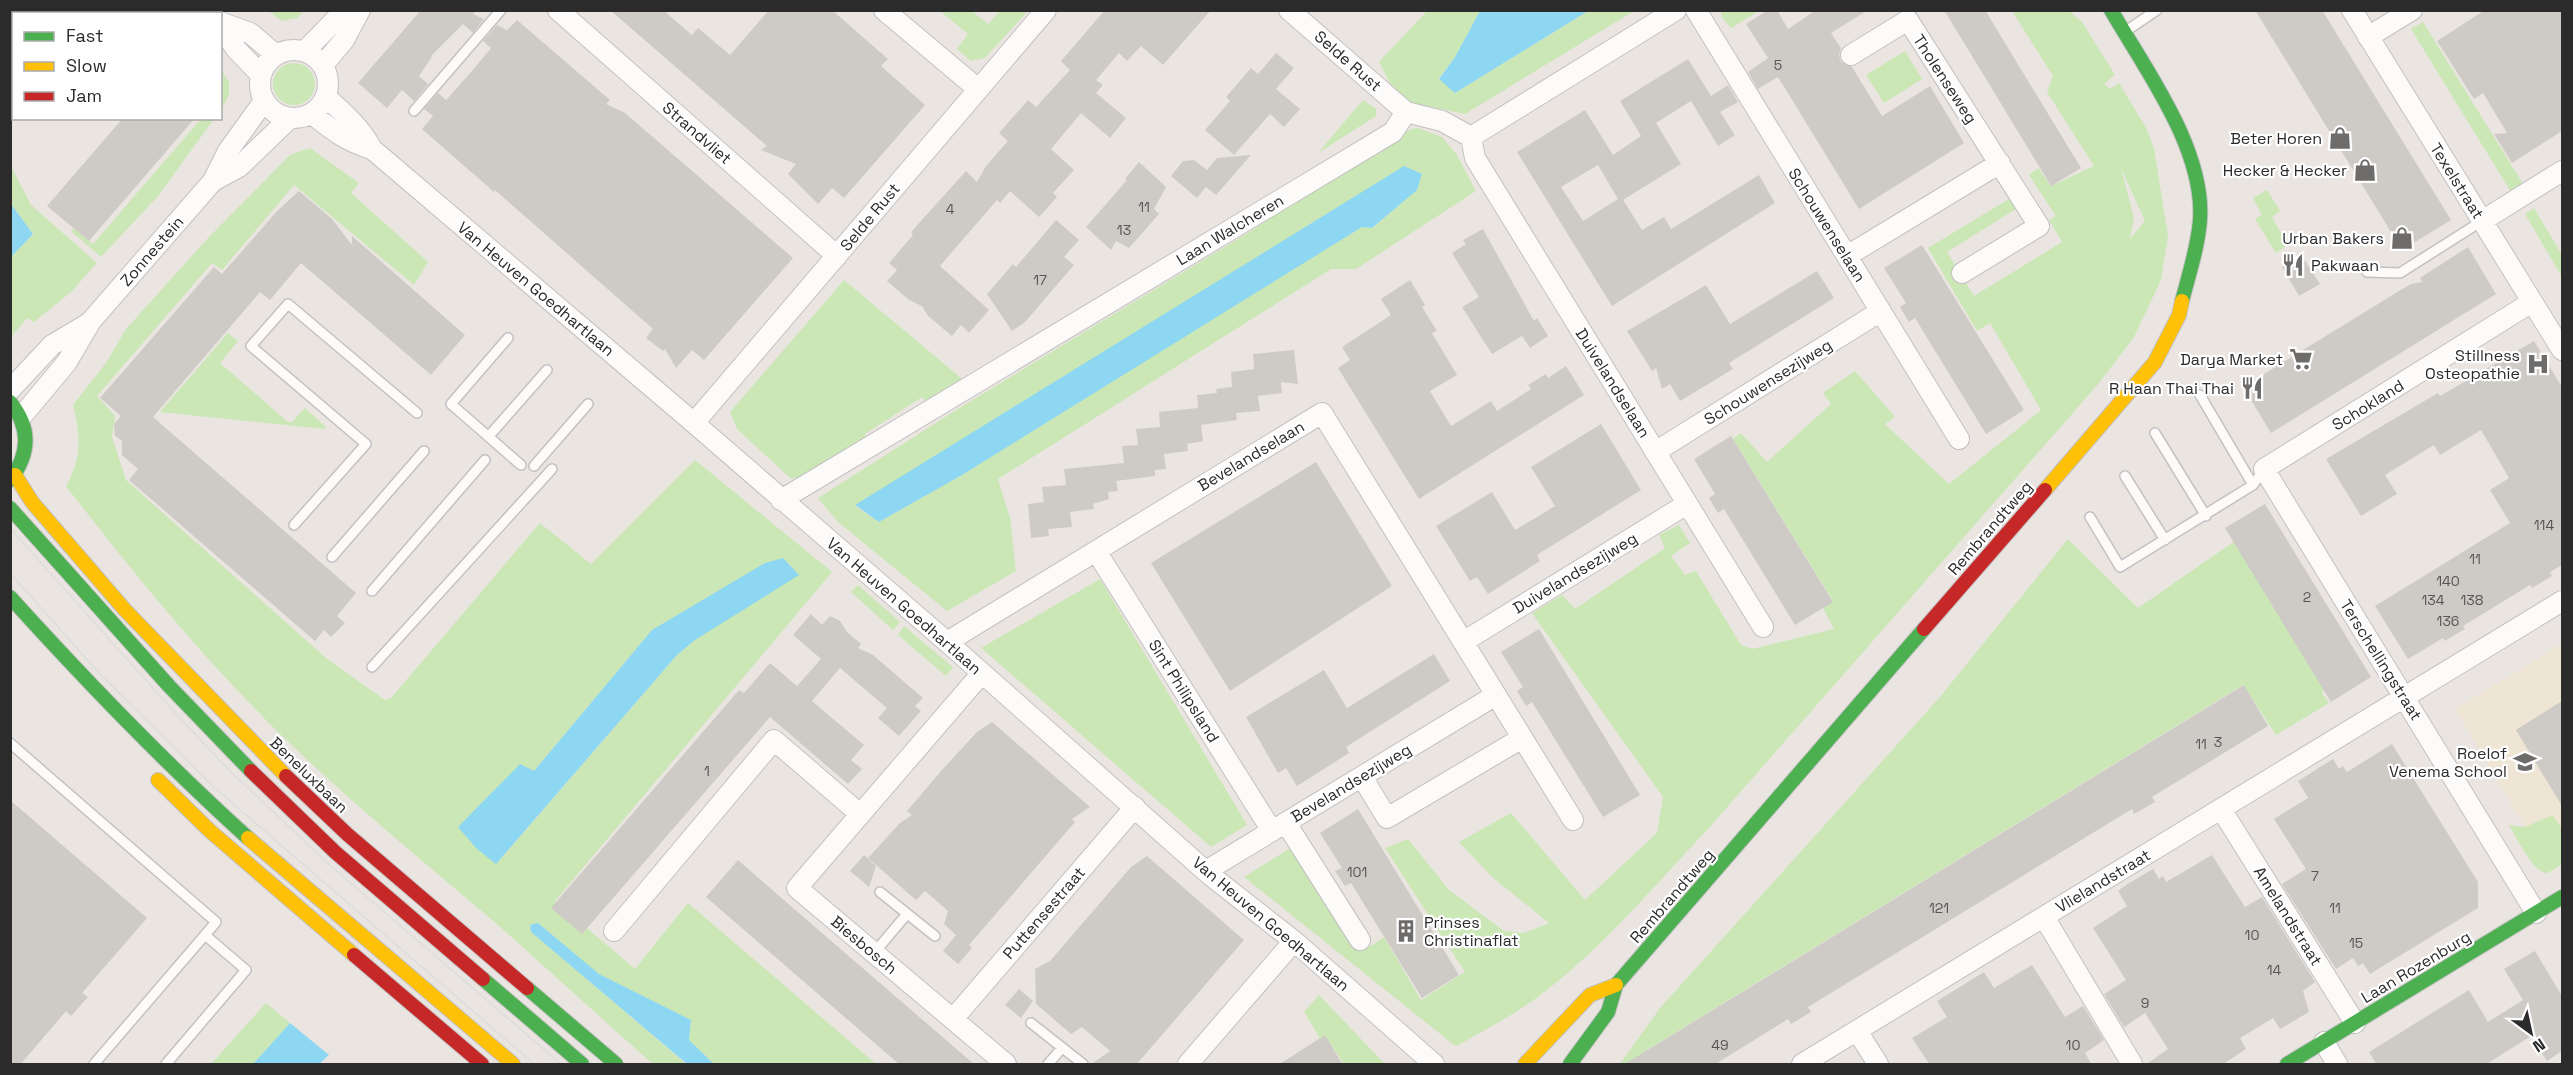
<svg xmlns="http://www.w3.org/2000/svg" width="2573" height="1075" viewBox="0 0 2573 1075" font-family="'Space Grotesk',sans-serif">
	<rect width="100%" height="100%" fill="#eae5e0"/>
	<path fill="#eee5d4" d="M2562 644V829L2553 815 2525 827 2455 709Z"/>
	<path fill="#cbe7b6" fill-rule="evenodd" d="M18 11 161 10 165 13 14 14 13 115 10 112V15Z
		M268 11 269 10 304 11 297 18 282 21Z
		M940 11H972L988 24 1000 11H1028L985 58 971 61 957 49 968 34Z
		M1427 11H1480L1455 57 1439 78 1455 93 1588 11H1634L1465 114 1399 100 1379 62Z
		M1722 11V10L1759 11 1731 28 1721 16Z
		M2012 11H2069L2082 22 2115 75 2104 84 2110 89 2119 83 2145 126 2154 148 2168 236 2161 280 2134 337 2099 383 1708 829C1655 885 1601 950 1539 996 1514 1015 1484 1030 1457 1046L1454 1045 1244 877 1292 847 1333 916 1369 947 1384 937 1421 1000 1465 972 1385 848 1408 839 1449 890 1504 931 1524 933 1549 923 1492 877 1459 842 1511 813 1585 900 1657 833 1663 797 1532 613 1562 595 1575 609 1665 548 1659 535 1679 525 1690 543 1671 556 1685 575 1696 571 1741 645 1752 649 1834 629 1823 608 1833 601 1733 439 1741 433 1767 462 1831 404 1823 393 1855 371 1895 417 1885 424 1949 484 2041 410 1990 323 1977 331 1928 248 2009 199 2016 209 1947 252 1974 296 2062 242 2049 220 2056 216 2029 175 2038 168 2051 186 2094 166 2047 92 2053 76ZM2121 168 2145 221 2130 239 2134 218Z
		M2423 22 2523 184 2511 192 2411 29Z
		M1905 51 1922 79 1884 103 1866 75Z
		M273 84a21 21 0 1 1 42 0a21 21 0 1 1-42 0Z
		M221 70 229 82V95L221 110Z
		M1363 100 1376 109V116L1318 153Z
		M201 119H214L158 196 101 257 71 231 74 228 93 244Z
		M1418 128 1442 137 1457 155 1476 191 1356 269H1331L998 479 1010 518 1016 571 947 611 838 522 818 498 961 407 1251 231 1321 184 1411 129ZM1422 174 1416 190 1373 228 1362 227 1310 258 962 475 879 522 855 506Z
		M310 148 359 183 351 193 428 262 414 285 294 185 222 270 212 263 97 396 115 416 112 437 126 480 326 658 385 700 391 698 540 523 591 564 695 460 832 572 555 901 635 969 688 903 876 1064H714L688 1040 691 1020 599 974 530 925 532 932 686 1064H653C599 1017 546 967 491 919 419 858 347 799 279 733 202 657 132 572 66 486 82 458 81 437 73 405L106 363 126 329 208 238 290 155ZM652 630 695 640 677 655 499 861 533 772Z
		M10 164 31 205 97 263 71 292 34 322 27 318 11 337V257L33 234 11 204Z
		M2267 190 2280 211 2272 217 2288 245 2276 253 2255 219 2262 215 2253 198Z
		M2534 208 2562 255V277L2525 214Z
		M844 280 967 383 930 406 922 397 865 434 867 443 806 478H790L737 429 730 412Z
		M228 333 238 341 220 363 288 422H292L305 408 325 426V429L160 412Z
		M2271 516 2324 691 2322 693 2329 703 2276 735 2243 685 1642 1053 1646 1064H1620L1660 1008 1940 697 2068 539 2138 608Z
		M1100 579 1247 825 1211 847 981 648Z
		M858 585 900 622 893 630 851 592Z
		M904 626 953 667 946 676 898 635Z
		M2553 815 2562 829V864C2558 867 2551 872 2546 873 2534 873 2515 835 2509 825L2525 827Z
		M1319 995 1385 1064H1344L1325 1036 1321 1040 1304 1012Z
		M266 1003 290 1023 253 1064H211Z"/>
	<path fill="#8ed7f2" d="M1480 11H1588L1455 93 1439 79 1455 57Z
		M1404 166 1422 174 1417 190 1372 228 1362 227 962 475 879 522 855 505Z
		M11 204 33 234 11 257 10 204Z
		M783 558 799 575 695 640 677 655 496 864 477 849 458 827 520 764 534 771 652 630 765 563Z
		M538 923 599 974 691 1020 689 1040 714 1064H687L531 932 530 925Z
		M290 1023 329 1055 319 1064H253Z"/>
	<path fill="#cecbc7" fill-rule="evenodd" d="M421 10H477L473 14 484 19 473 33 463 24 431 56 432 57 419 76 428 84 414 101 402 90 387 108 358 83Z
		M610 10H663L692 35 698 28 730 55 769 10H832L888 59 881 66 925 105 844 198 832 188 818 204 788 174 796 164 761 150 767 146Z
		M1105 10H1211L1163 65 1141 46 1127 61 1119 53 1096 80 1103 85 1096 93 1126 118 1110 138 1081 113 1051 149 1074 170 1053 193 1057 197 1039 217 1010 191 1000 203 997 200 940 266 989 310 969 333 961 325 952 336 928 316 922 306 909 300 887 281 897 270 889 263 913 235 911 232 966 171 977 182 986 166 1008 141 999 133 1028 100 1036 107 1070 70 1061 61Z
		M1768 10H1777L1788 29 1816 10H1868L1831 33 1841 48 1839 55 1841 62 1852 67 1882 116 1930 86 1964 143 1859 209 1778 77 1758 89 1748 72 1768 58 1746 24Z
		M1944 10H1985L2081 168 2051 186Z
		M2255 10H2322L2451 220 2402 250Z
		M2485 10H2562V131L2512 163 2494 134 2507 133 2483 93 2474 99 2437 41Z
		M517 20 610 100 606 104 625 113 793 258 704 360 692 350 676 368 665 349 663 351 646 338 653 329 495 190 494 192 422 129 433 116 424 109 438 93 446 100 471 72 491 48 483 41 497 25 507 30Z
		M1276 53 1294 68 1276 89 1300 109 1284 127 1270 114 1234 155 1205 130 1230 101 1226 97 1251 68 1258 74Z
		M1688 59 1711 96 1728 85 1738 102 1720 112 1735 135 1718 146 1691 101 1656 123 1681 164 1623 200 1642 230 1664 217 1671 229 1759 175 1775 203 1612 306 1517 152 1585 110 1613 155 1641 136 1620 101ZM1598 165 1618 199 1583 221 1561 187Z
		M123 118H195L89 241 47 206Z
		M1251 155 1216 195 1206 187 1197 198 1171 176 1183 161 1194 160 1207 170 1217 158Z
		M1139 162 1166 187 1154 209 1159 214 1129 248 1116 241 1111 250 1086 227 1127 180 1125 179Z
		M299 191 332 219 352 245V236L465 335 431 375 301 263 270 300 260 292 153 417 356 593 337 616 345 623 331 637 324 630 315 641 129 480 138 469 122 455V441L115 436 114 424 121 416 100 398 214 267 222 274 278 210Z
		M1056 220 1079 240 1064 257 1074 265 1025 322 1012 331 987 294 1013 264 1016 267Z
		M1483 229 1534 321 1537 318 1548 336 1530 348 1522 336 1492 354 1462 307 1479 297 1452 253 1466 244 1463 240Z
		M1922 245 2024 410 1986 434 1915 318 1909 322 1900 307 1906 303 1884 268Z
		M2468 247 2496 294 2271 433 2243 387 2399 291 2411 284 2422 282 2420 278Z
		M2302 256 2320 284 2299 296 2282 267Z
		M1817 271 1834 298 1729 363 1733 369 1680 401 1670 384 1662 389 1656 368 1652 371 1627 331 1706 285 1730 324Z
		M1410 280 1425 305 1422 307 1437 331 1432 333 1457 375 1430 391 1451 426 1491 401 1497 411 1531 389 1528 385 1546 374 1548 378 1566 366 1584 395 1419 499 1338 368 1350 360 1342 347 1391 315 1381 299Z
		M2534 341 2562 387V565L2550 572 2552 576 2532 588 2530 585 2463 626 2465 629 2445 641 2443 638 2408 659 2375 606 2510 523 2490 490 2509 478 2481 430 2440 455 2434 445 2385 475 2397 494 2361 516 2326 459 2438 393 2440 396Z
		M1294 350 1298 384 1281 382 1282 393 1258 396 1260 411 1236 413 1237 420 1201 425 1203 441 1187 444 1188 451 1164 454 1166 469 1155 470V476L1116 481 1118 491 1108 492 1109 499 1093 504 1094 509 1070 512 1072 527 1048 529 1049 536 1031 538 1028 504 1044 502 1042 487 1066 485 1064 469 1124 463 1122 446 1138 445 1136 429 1160 427 1159 412 1198 408 1197 395 1217 393 1216 389 1232 387 1231 372 1254 369 1253 354Z
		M1601 424 1641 490 1537 555 1540 561 1488 594 1477 577 1470 581 1436 526 1492 492 1515 530 1537 517 1555 506 1531 467Z
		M1731 436 1833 602 1795 625 1724 509 1718 513 1709 498 1715 494 1694 459Z
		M1316 462 1392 586 1230 691 1151 563Z
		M2265 504 2371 677 2331 702 2225 528Z
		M811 614 822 625 830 616 840 621 847 632 861 644 858 648 873 655 923 698 915 706 921 711 899 736 878 718 887 708 840 668 812 701 864 745 851 760 862 769 848 784 770 717 582 934 551 908 739 690 744 693 770 663 797 686 821 659 793 635Z
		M1539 629 1640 795 1603 817 1532 702 1526 706 1517 691 1523 687 1501 652Z
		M1434 654 1450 681 1346 747 1349 753 1297 786 1286 768 1278 773 1246 717 1324 670 1347 708Z
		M2244 685 2268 726 2152 797 2155 802 2134 814 2132 809 1808 1007 1811 1012 1791 1024 1788 1019 1714 1065H1623Z
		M2562 701V806L2516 730Z
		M992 722 1090 807 1072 819 1075 822 969 945 972 948 958 964 943 951 956 935 944 924 948 911 925 891 916 900 868 858 900 823 912 815 907 811 941 771 977 732Z
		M2392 744 2478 882V908L2370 974 2363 963 2358 966 2353 958 2336 969 2282 884 2306 869 2274 819 2308 798 2298 781 2333 759 2339 769 2343 766 2347 772Z
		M10 800 147 918 82 993 88 997 71 1016 66 1011 20 1065H10Z
		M1358 809 1459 975 1422 998 1351 883 1345 886 1335 871 1342 868 1320 833Z
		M864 855 876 866 869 887 850 871Z
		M2212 855 2245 907 2262 897 2315 982 2303 991 2309 1012 2280 1029 2273 1018 2240 1038 2246 1049 2222 1065H2145L2168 1049 2145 1013 2124 1027 2104 994 2126 980 2093 928 2127 906 2118 891 2126 885 2153 869 2159 879 2163 876 2166 882Z
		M1147 856 1244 940 1136 1065H1090L1110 1051 1082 1027 1071 1034 1036 1004 1035 969 1050 961 1131 867Z
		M738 860 800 914 975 1065H900L788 968 706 897Z
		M2535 951 2562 996V1051L2547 1061 2531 1036 2485 1065H2377L2369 1052 2469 990 2488 1022 2523 1000 2504 969Z
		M2032 965 2065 1017 2083 1006 2104 1040 2085 1053 2092 1065H1930L1912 1038 1947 1017 1937 1001 1984 972 1994 988Z
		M1019 989 1033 1001 1021 1018 1005 1005Z
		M1325 1035 1343 1065H1278Z"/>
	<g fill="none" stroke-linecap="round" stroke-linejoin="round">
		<g stroke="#c3c1c2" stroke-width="12">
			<path id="lane" d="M2126 31 2157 10
				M414 111 501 10
				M2367 272 2400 273 2482 221
				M508 338 451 404 521 465
				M2200 395 2253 485
				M2155 433 2206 516
				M489 436 547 370
				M534 466 588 404
				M2125 476 2165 540
				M2090 517 2120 567 2253 485 2264 469
				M294 525 366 444 251 346 288 304 417 413
				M332 557 424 451
				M372 591 485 460
				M372 667 552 469
				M10 743 216 922 205 935 246 970 166 1064
				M880 892 935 936
				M874 953 907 914
				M1031 1023 1083 1064
				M94 1064 205 935
				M1048 1064 1062 1048"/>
		</g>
		<g stroke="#c3c1c2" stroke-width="22">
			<path id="street" d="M204 10 208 14
				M558 10 837 256
				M884 10 978 89
				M1289 10 1406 112 1442 121 1471 137 1676 10
				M1696 10 1959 439
				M2352 10 2562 350
				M220 22 250 33 276 55
				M220 25 236 49 261 75
				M2368 37 2412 10
				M260 84a34 34 0 1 1 68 0a34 34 0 1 1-68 0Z
				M305 51 341 14 348 10
				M1851 55 1908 20 2039 226 1962 273
				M323 65 344 40 360 10
				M326 97C344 113 361 128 372 149L694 423 947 642 1210 875 1294 941 1434 1064
				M312 114C332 130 347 142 372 149
				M1471 137 1475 158 1763 627
				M213 181 239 167 290 118
				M2482 221 2562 171
				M1847 256 2000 163
				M2532 302 2264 469 2536 913
				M10 390 52 345 89 323
				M22 416 67 362 91 321 213 181 228 151 264 101
				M694 423 1046 10
				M1655 452 1881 311
				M781 500 1393 132 1406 112
				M1096 551 1272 831
				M947 642 1322 413 1573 820
				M1463 642 1687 504
				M982 673 797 888 1006 1064
				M1362 777 1387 818 1522 738
				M2221 809 2355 1023
				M1286 823 1360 940
				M1206 871 1496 695
				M2044 917 2132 1064
				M614 931 774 740 860 814
				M953 1019 1135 807
				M1857 1031 1878 1064
				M2324 1042 2337 1064
				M1188 1064 1294 941
				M1802 1064 2562 601"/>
		</g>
		<g stroke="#c3c1c2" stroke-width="16">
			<path id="fast" d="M2111 10C2145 69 2205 149 2200 220 2198 247 2189 274 2182 301
				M10 402C31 428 30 454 10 480
				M10 508 169 686 251 771
				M10 597C86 681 164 762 248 838
				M483 979 582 1064
				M527 988 616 1064
				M1570 1064 1608 1012 1616 985 1924 629
				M2287 1064 2562 897"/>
		</g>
		<g stroke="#c3c1c2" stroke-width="16">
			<path id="slow" d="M15 475 32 502 125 610 286 776
				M2045 490 2155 362 2179 315 2182 301
				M158 780 210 831 354 955
				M248 838 513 1064
				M1525 1064 1590 995 1616 985"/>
		</g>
		<g stroke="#c3c1c2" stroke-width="16">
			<path id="jam" d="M1924 629 2045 490
				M251 771 335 852 483 979
				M286 776 347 834 527 988
				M354 955 482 1064"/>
		</g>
		<use href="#lane" stroke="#fcfbfa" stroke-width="9"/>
		<use href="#street" stroke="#fcfbfa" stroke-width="20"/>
		<use href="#fast" stroke="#4caf50" stroke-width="14"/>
		<use href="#slow" stroke="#ffc107" stroke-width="14"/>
		<use href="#jam" stroke="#c62828" stroke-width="14"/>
		<path stroke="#dddddf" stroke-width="1.5" d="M10 528 177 715 231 772 332 867 561 1064
			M10 573 99 673 215 788 534 1064"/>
	</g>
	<defs>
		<g id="shop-bare" transform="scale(1.8)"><path d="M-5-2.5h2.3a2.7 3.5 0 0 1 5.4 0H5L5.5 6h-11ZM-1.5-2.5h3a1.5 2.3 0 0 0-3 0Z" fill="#6e6c6a" stroke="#fff" stroke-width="2.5" paint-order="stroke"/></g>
		<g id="restaurant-bare" transform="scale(1.8)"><path d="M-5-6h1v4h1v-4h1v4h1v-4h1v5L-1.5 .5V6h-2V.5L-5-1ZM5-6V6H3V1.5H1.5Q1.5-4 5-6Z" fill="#6e6c6a" stroke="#fff" stroke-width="2.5" paint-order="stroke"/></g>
		<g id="supermarket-bare" transform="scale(1.8)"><path d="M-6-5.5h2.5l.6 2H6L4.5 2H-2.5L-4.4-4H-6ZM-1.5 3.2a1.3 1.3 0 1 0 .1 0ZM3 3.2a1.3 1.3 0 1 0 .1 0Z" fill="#6e6c6a" stroke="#fff" stroke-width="2.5" paint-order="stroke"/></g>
		<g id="hospital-bare" transform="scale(1.8)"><path d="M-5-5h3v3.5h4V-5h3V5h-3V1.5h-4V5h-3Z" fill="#6e6c6a" stroke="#fff" stroke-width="2.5" paint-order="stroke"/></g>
		<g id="school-bare" transform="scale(1.8)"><path d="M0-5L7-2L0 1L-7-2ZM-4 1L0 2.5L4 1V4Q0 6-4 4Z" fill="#6e6c6a" stroke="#fff" stroke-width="2.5" paint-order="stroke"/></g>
		<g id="building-bare" transform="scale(1.8)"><path d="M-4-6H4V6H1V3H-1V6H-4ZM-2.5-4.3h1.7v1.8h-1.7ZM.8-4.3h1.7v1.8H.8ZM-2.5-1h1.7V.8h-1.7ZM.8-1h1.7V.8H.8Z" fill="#6e6c6a" stroke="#fff" stroke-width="2.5" paint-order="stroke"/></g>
	</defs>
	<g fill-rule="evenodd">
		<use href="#shop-bare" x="2340" y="138"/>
		<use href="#shop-bare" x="2365" y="170"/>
		<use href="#shop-bare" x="2402" y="238"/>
		<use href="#restaurant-bare" x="2293" y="265"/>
		<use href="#supermarket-bare" x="2301" y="359"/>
		<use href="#hospital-bare" x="2538" y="364"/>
		<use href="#restaurant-bare" x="2252" y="388"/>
		<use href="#school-bare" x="2525" y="762"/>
		<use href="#building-bare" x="1406" y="931"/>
	</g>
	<g text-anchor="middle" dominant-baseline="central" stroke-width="4.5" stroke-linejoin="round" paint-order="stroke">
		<g font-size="14" fill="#565554">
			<text x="1778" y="65">5</text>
			<text x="1144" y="207">11</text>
			<text x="950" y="209">4</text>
			<text x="1124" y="230">13</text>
			<text x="1040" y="280">17</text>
			<text x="2544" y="525">114</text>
			<text x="2475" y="559">11</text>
			<text x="2448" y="581">140</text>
			<text x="2307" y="597">2</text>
			<text x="2433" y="600">134</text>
			<text x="2472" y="600">138</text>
			<text x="2448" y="621">136</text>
			<text x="2218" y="742">3</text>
			<text x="2201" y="744">11</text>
			<text x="707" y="771">1</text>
			<text x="1357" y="872">101</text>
			<text x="2315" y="876">7</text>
			<text x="1939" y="908">121</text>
			<text x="2335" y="908">11</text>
			<text x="2252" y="935">10</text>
			<text x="2356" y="943">15</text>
			<text x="2274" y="970">14</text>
			<text x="2145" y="1003">9</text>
			<text x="1720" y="1045">49</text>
			<text x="2073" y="1045">10</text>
		</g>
		<g font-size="16" fill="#2b2b2b" stroke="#fff">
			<text transform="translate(1348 61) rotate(41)">Selde Rust</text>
			<text transform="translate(1945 79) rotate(57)">Tholenseweg</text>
			<text transform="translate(697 133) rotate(41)">Strandvliet</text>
			<text transform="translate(2457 181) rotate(58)">Texelstraat</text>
			<text transform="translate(870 217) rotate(-50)">Selde Rust</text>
			<text transform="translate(1827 225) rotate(58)">Schouwenselaan</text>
			<text transform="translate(1230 230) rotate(-31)">Laan Walcheren</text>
			<text transform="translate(152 251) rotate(-49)">Zonnestein</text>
			<text transform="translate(536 289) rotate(40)">Van Heuven Goedhartlaan</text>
			<text transform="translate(1768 382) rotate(-32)">Schouwensezijweg</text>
			<text transform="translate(1613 383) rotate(58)">Duivelandselaan</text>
			<text transform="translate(2368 405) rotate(-32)">Schokland</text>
			<text transform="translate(1251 456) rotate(-31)">Bevelandselaan</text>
			<text transform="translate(1990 528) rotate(-49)">Rembrandtweg</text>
			<text transform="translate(1575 573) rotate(-31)">Duivelandsezijweg</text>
			<text transform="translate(904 606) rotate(41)">Van Heuven Goedhartlaan</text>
			<text transform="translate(2381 660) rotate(58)">Terschellingstraat</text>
			<text transform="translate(1184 691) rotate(58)">Sint Philipsland</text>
			<text transform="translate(309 775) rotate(44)">Beneluxbaan</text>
			<text transform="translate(1351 783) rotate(-31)">Bevelandsezijweg</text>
			<text transform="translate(2103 881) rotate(-31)">Vlielandstraat</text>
			<text transform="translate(1672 896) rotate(-49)">Rembrandtweg</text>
			<text transform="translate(1044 913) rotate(-49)">Puttensestraat</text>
			<text transform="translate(2288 916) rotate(58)">Amelandstraat</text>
			<text transform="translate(1271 924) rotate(40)">Van Heuven Goedhartlaan</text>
			<text transform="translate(864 945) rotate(40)">Biesbosch</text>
			<text transform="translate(2416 967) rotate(-31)">Laan Rozenburg</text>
		</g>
		<g font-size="16" fill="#2b2b2b" stroke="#fff" text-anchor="end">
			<text x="2322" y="138">Beter Horen</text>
			<text x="2347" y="170">Hecker &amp; Hecker</text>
			<text x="2384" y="238">Urban Bakers</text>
			<text x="2311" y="265" text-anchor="start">Pakwaan</text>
			<text x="2520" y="355">Stillness<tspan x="2520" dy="18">Osteopathie</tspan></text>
			<text x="2283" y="359">Darya Market</text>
			<text x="2234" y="388">R Haan Thai Thai</text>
			<text x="2507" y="753">Roelof<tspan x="2507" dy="18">Venema School</tspan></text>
			<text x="1424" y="922" text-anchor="start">Prinses<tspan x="1424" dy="18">Christinaflat</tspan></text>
		</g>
	</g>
	<rect width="2573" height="1075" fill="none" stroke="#2b2b2b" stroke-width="24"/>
	<rect x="12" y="12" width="210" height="108" fill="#ffffff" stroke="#aaaaaa" stroke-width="1.5"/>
	<rect x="24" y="32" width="30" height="9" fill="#4caf50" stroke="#aaaaaa" stroke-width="1.5"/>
	<text x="66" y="42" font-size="18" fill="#2b2b2b">Fast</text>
	<rect x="24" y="62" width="30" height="9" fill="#ffc107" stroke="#aaaaaa" stroke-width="1.5"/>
	<text x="66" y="72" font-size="18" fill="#2b2b2b">Slow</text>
	<rect x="24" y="92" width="30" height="9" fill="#c62828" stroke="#aaaaaa" stroke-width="1.5"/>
	<text x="66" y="102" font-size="18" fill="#2b2b2b">Jam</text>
	<g transform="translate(2531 1033) rotate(147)" stroke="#ffffff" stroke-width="4.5" paint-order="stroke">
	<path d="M0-4.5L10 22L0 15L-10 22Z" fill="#2b2b2b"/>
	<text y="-9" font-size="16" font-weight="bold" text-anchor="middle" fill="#2b2b2b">N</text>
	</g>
</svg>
